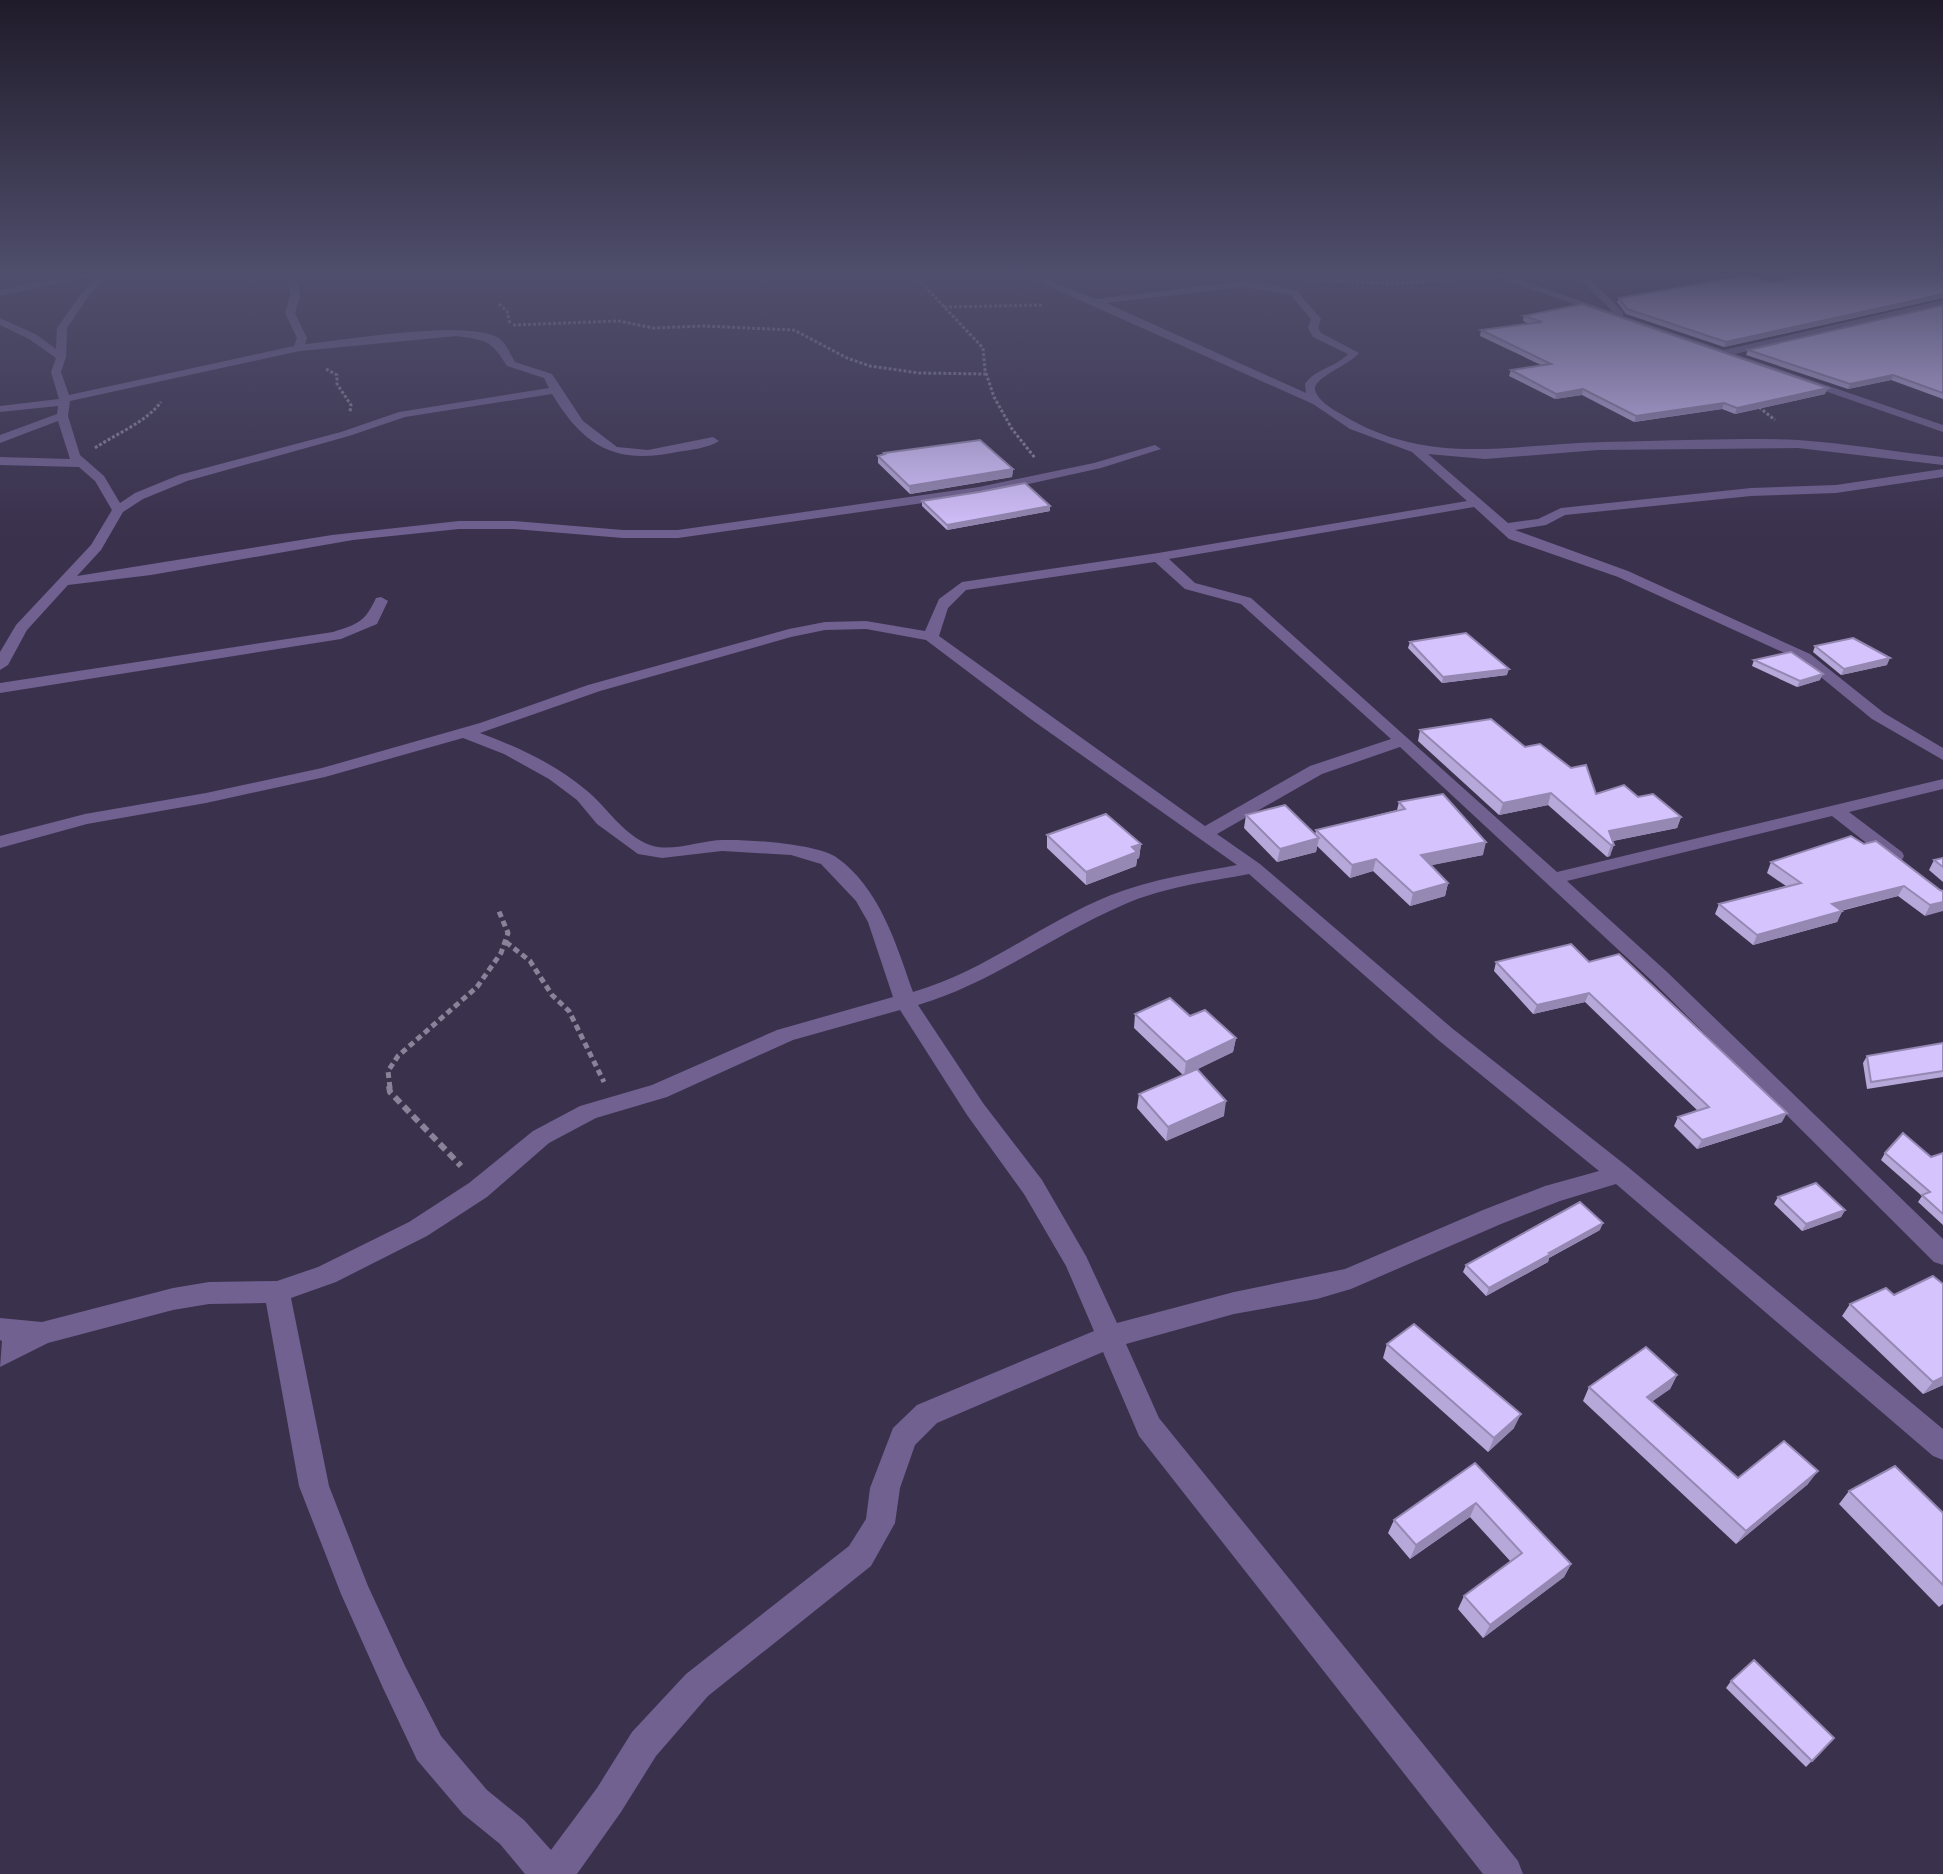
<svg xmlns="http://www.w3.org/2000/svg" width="1943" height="1874" font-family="'Open Sans',sans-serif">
	<rect width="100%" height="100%" fill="#3a314c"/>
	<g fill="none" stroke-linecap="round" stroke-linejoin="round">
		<g stroke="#898298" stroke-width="3" stroke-dasharray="3 2" stroke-linecap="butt">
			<path d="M918,279l65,69 2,22 9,27 18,32 23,29"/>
			<path d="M1311,279l83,5 82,-7"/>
			<path d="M499,304l8,7 3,13"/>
			<path d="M944,307l98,-2"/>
			<path d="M513,325l106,-4 34,7 50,-2 91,4 53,28 23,8 49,7 67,1"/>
			<path d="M326,369l11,6v9l14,21 -1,7"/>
			<path d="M1755,404l20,16"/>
			<path d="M95,448c22,-15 50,-25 66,-46"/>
		</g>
		<g stroke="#898298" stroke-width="5" stroke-dasharray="6 4" stroke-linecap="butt">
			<path d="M506,942l24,19 22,34 17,16 35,71"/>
			<path d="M390,1088l-2,-17 10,-15 79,-69 24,-34 7,-20 -10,-24"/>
		</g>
		<path stroke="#898298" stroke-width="6" stroke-dasharray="8 5" stroke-linecap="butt" d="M389,1086l1,6 71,74"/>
		<g fill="#706190" fill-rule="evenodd">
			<path d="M76,275h20l-96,21v-6z"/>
			<path d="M99,275h9l-21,23 -20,30 -1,29 -5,15 8,23 225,-49 3,-8 -12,-25 5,-17 -3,-21h9l4,21 -5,17 12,25 -2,6c42,-4 157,-24 192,-7 9,5 13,17 18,25l37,12 31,47 34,26 31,3 65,-13 6,4c-11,7 -29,9 -42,11 -61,13 -93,-5 -125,-58l-147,23 -56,19 -162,45 -44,18 -20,13 -22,38 -24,26 255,-41 127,-14h55l109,9h55l301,-43 115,-24 61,-18 6,4 -60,19 -122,27 -301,43h-55l-109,-9h-55l-106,11 -202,35 -83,10 -41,45 -19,35 -8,5v-18l16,-27 75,-80 21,-35 -17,-29 -16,-14 -79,-2v-8l70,2 -12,-38 -58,22v-8l57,-21 1,-8 -58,6v-6l59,-7 -8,-27 5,-14 -27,-19 -29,-14v-7l37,17 19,14 1,-21 24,-34zM456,336c32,5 34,3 51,30l37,12 5,10 -150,24 -58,20 -162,43 -44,18 -15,10 -16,-27 -24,-21 -12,-39 2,-15 230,-50z"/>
			<path d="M1023,275h13l60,24 147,-18 18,1 36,9 24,28 -3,9 3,5 38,20c-9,12 -46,24 -44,37 3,11 17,19 26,24 88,54 167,30 262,28 64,-1 130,-5 195,-2 48,3 97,12 145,17v8l-145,-17 -200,2 -113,9 -57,-5 80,69 30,-4 23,-11 190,-20 85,-3 107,-16v8l-107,16 -85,3 -186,19 -19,10 -31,5 113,41 182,83 74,59 59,35v12l-71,-41 -72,-59 -182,-83 -109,-38 -35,-32 -305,52 26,24 56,15 306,274 386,-93v10l-94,23 53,40 2,4 -2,4h-14l-56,-44 -265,65 99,90 277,268v26l-9,-3 -282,-281 -252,-234 -78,27 -105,60 43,30 193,165 175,138 315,262v31l-10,-4 -317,-272 -56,17 -59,23 -150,65 -34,10 -83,15 -108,30 33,74 359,443 5,13h-40l-344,-438 -36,-84 -166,71 -22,22 -15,43 -5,35 -24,43 -163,130 -52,60 -35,56 -44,62h-52l-25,-30 -37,-30 -46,-54 -34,-72 -42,-94 -42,-108 -33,-183 -57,1 -36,6 -125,33 -48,24 2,-26 -2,-1v-22l42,4 131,-34 36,-6 68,-1 41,-14 91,-45 60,-39 64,-52 47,-25 72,-21 125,-55 116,-33 -25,-75 -12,-21 -35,-37 -30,-9 -69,-4 -60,7 -24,-4 -41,-30 -20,-24 -28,-21 -45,-25 -41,-16 -138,39 -119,26 -119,21 -87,24v-12l85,-22 121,-21 116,-25 158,-45 108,-38 201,-56 36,-7 41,-1 59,10 14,-32 23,-17 196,-29 309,-52 -55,-49 -62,-23 -37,-25zM1243,287l48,8 20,24 -3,9 5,9 35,17c-13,14 -32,14 -43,30l1,9 -200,-90zM1155,562l30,27 56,15 150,135 -81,27 -105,60 -266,-190 9,-28 18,-18zM866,629l60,11 106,80 205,145c-43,8 -85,14 -126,30 -68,27 -127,77 -198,97 -17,-48 -33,-104 -77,-135 -20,-13 -89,-18 -113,-17 -22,0 -52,13 -73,5 -27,-10 -43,-38 -64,-55 -31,-26 -68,-43 -106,-57l120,-42 191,-54 34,-7zM1249,874l188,165 162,132 -54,15 -62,24 -138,59 -111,23 -117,31 -31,-67 -44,-76 -59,-77 -65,-98c74,-22 135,-70 205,-100 40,-18 84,-23 126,-31zM900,1010l67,105 57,79 42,72 28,65 -177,74 -24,23 -23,60 -4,31 -17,27 -163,128 -54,58 -35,56 -46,62 -27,-30 -37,-30 -46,-54 -36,-70 -37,-80 -39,-100 -38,-188 45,-16 91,-46 60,-39 62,-54 47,-25 71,-21 126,-57z"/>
			<path d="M1491,275h14l108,37 -37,-37h10l37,37v4l101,34 219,-50v6l-208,48 208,71v7z"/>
			<path d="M381,597l7,4 -11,23 -36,15 -341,54v-10l333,-51c25,-8 32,-10 43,-34z"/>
		</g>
	</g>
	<g fill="#b7a8da">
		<path d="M1943,275v23l-219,49 -98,-33 -9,-12 2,-4 154,-15z"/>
		<path d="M1943,305v94l-52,-19 -43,9 -102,-34 2,-5z"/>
		<path d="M1524,316l301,78 -90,20 -13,-5 -88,13 -52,-27 -27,4 -46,-23 2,-6 30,-5 -61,-29 1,-6 49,-6 -7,-3z"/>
		<path d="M884,453l129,16 -1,8 -102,17 -32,-31v-7l6,-1z"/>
		<path d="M979,492l71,19 -103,19 -25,-24v-5z"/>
		<path d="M1410,642l97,33 -65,8 -34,-35z"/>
		<path d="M1815,646l72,19 -46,10 -28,-23z"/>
		<path d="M1754,660l66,20 -23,7 -45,-21z"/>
		<path d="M1420,730l105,17 71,47 42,3 43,20 -4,11 -64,13 -3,15 -3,1 -59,-52 -49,10 -81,-74z"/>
		<path d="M1399,802l84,53 -52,10 17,18 -3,13 -35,10 -37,-35 -23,7 -33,-32 -1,6 -39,10 -33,-34 2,-13 69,20 1,-5 81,-20z"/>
		<path d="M1047,835l94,9 -2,14 -2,1 -1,7 -50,19 -39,-37z"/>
		<path d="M1943,858v24l-14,-12 5,-10z"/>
		<path d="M1771,862l169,28 -15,26 -27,-20 -57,15h1l-5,11 -84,23 -38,-31 4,-10 67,-18 -19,-13z"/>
		<path d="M1496,962h93l193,160 -85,27 -23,-23 4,-9 20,-6 -113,-109 -52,12 -39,-43z"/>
		<path d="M1135,1014l55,2 46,22 -3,14 -36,17 27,47 -58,25 -29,-33 2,-14 44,-19 -49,-47z"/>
		<path d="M1943,1043v34l-76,12 -4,-26 4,-7z"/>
		<path d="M1885,1153l46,4 12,-4v72l-25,-23 4,-6 -41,-36z"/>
		<path d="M1778,1197l67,13 -4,7 -39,14 -28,-27z"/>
		<path d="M1600,1230l-51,28 -1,4 -62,34 -23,-24 3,-7z"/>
		<path d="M1943,1284v101l-20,9 -81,-78 8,-12z"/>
		<path d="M1387,1344l127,84 -26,24 -105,-94z"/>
		<path d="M1677,1375l-7,14 -18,12 86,77 70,6 -72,60 -153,-143 6,-14z"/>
		<path d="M1475,1463l96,101 -7,13 -81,61 -25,-29 6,-13 47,-34 -41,-45 -60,42 -22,-26 6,-13z"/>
		<path d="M1849,1491l94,22v91l-4,3 -100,-103z"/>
		<path d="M1731,1681l103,57 -28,29 -80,-79z"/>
	</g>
	<g fill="#9588b2">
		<path d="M1943,294v4l-219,49 2,-5z"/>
		<path d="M1893,375l-2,5 -43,9 2,-5z"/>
		<path d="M1828,388l-3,6 -90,20 2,-6z"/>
		<path d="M1583,389l-1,6 -27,4 1,-5z"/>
		<path d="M1724,403l-2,6 -88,13 2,-6z"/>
		<path d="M1013,469l-1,8 -102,17 -1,-8z"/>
		<path d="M1050,506v5l-103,19v-5z"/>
		<path d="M1890,658l-3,7 -46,10 3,-6z"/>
		<path d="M1509,669l-2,6 -65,8 1,-6z"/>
		<path d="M1823,674l-3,6 -23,7 3,-6z"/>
		<path d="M1551,793l-3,12 -49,10 4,-12z"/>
		<path d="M1681,817l-4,11 -70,14 2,-11z"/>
		<path d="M1319,838l-3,14 -39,10 3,-13z"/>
		<path d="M1486,842l-3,13 -65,13 3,-13z"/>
		<path d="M1141,844l-2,14 -2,1 -1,7 -50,19v-13l46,-25z"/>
		<path d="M1611,845h3l-4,11 -3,1z"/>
		<path d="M1376,859l-3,12 -23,7 2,-13z"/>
		<path d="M1448,883l-3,13 -35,10 3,-13z"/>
		<path d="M1904,886l-6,10 -71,18 5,-10z"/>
		<path d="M1943,902v9l-18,5 5,-11z"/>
		<path d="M1842,911l-5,11 -84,23 4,-10z"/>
		<path d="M1589,993l-4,9 -52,12 4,-9z"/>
		<path d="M1236,1038l-3,14 -49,24 2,-14z"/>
		<path d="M1226,1101l-2,15 -58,25 2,-14z"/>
		<path d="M1787,1113l-5,9 -85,27 5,-9z"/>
		<path d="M1845,1210l-4,7 -39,14 4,-7z"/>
		<path d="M1603,1223l-3,7 -51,28 -1,4 -62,34 3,-8 60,-35z"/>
		<path d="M1677,1375l-7,14 -31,22 8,-14z"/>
		<path d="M1943,1377v8l-20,9 10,-12z"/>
		<path d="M1521,1414l-7,14 -26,24 6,-14z"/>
		<path d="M1818,1471l-10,13 -72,60 10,-13z"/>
		<path d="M1476,1503l-6,14 -60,42 6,-14z"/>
		<path d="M1571,1564l-7,13 -81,61 7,-13z"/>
	</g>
	<g fill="#d5c3fe" stroke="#9588b2" stroke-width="2">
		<path d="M1750,275l23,8 24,-8h146v19l-217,48 -99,-33 -8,-11z"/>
		<path d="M1582,304l246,84 -91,20 -13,-5 -88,13 -53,-27 -27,5 -45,-24 40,-6 -70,-34 61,-8 -18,-6z"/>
		<path d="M1943,305v88l-50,-18 -43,9 -102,-34z"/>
		<path d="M980,440l33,29 -104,17 -31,-30 7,-2 -1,-1z"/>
		<path d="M1025,483l25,23 -103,19 -25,-24 57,-9z"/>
		<path d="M1466,633l43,36 -66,8 -33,-35z"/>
		<path d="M1853,638l37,20 -46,11 -29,-23z"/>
		<path d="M1791,652l32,22 -23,7 -46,-21z"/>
		<path d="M1491,719l34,28 15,-3 31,24 15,-3 10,29 28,-9 14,12 15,-3 28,23 -72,14 5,14h-3l-60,-52 -48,10 -83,-73z"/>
		<path d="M1443,794l43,48 -65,13 27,28 -35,10 -37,-34 -24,6 -36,-35 89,-21 -6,-7z"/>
		<path d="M1285,805l34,33 -39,11 -34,-34z"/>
		<path d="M1106,814l35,30 -9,3 5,5 -51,20 -39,-37z"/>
		<path d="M1851,836l13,8 12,-3 64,49 3,1v11l-13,3 -26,-19 -72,18 10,7 -85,24 -38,-31 82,-21 -30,-21z"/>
		<path d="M1943,858v9l-9,-7z"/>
		<path d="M1571,944l18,18 30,-8 168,159 -85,27 -24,-23 31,-10 -120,-114 -52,12 -41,-43z"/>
		<path d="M1170,998l20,18 15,-6 31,28 -50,24 -51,-48z"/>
		<path d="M1943,1043v28l-72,11 -4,-26z"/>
		<path d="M1197,1069l29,32 -58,26 -29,-33z"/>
		<path d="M1903,1133l28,24 12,-4v61l-21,-19 8,-3 -45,-39z"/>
		<path d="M1816,1183l29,27 -39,14 -28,-27z"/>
		<path d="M1580,1202l23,21 -54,30 2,1 -62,34 -23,-23z"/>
		<path d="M1933,1276l10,8v93l-10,5 -83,-78 36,-16 8,7z"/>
		<path d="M1414,1324l107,90 -27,24 -107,-94z"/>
		<path d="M1646,1347l31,28 -30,22 91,81 46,-37 34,30 -72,60 -157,-144z"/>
		<path d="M1475,1463l96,101 -81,61 -26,-29 58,-43 -46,-50 -60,42 -22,-25z"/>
		<path d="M1895,1466l48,47v72l-94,-94z"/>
		<path d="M1754,1660l80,78 -22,23 -81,-80z"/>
	</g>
	<linearGradient id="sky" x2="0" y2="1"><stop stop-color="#201b2a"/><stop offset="0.51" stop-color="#4f4e6c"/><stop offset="1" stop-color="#4f4e6c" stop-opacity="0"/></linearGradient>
	<rect width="1943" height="538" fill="url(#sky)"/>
</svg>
